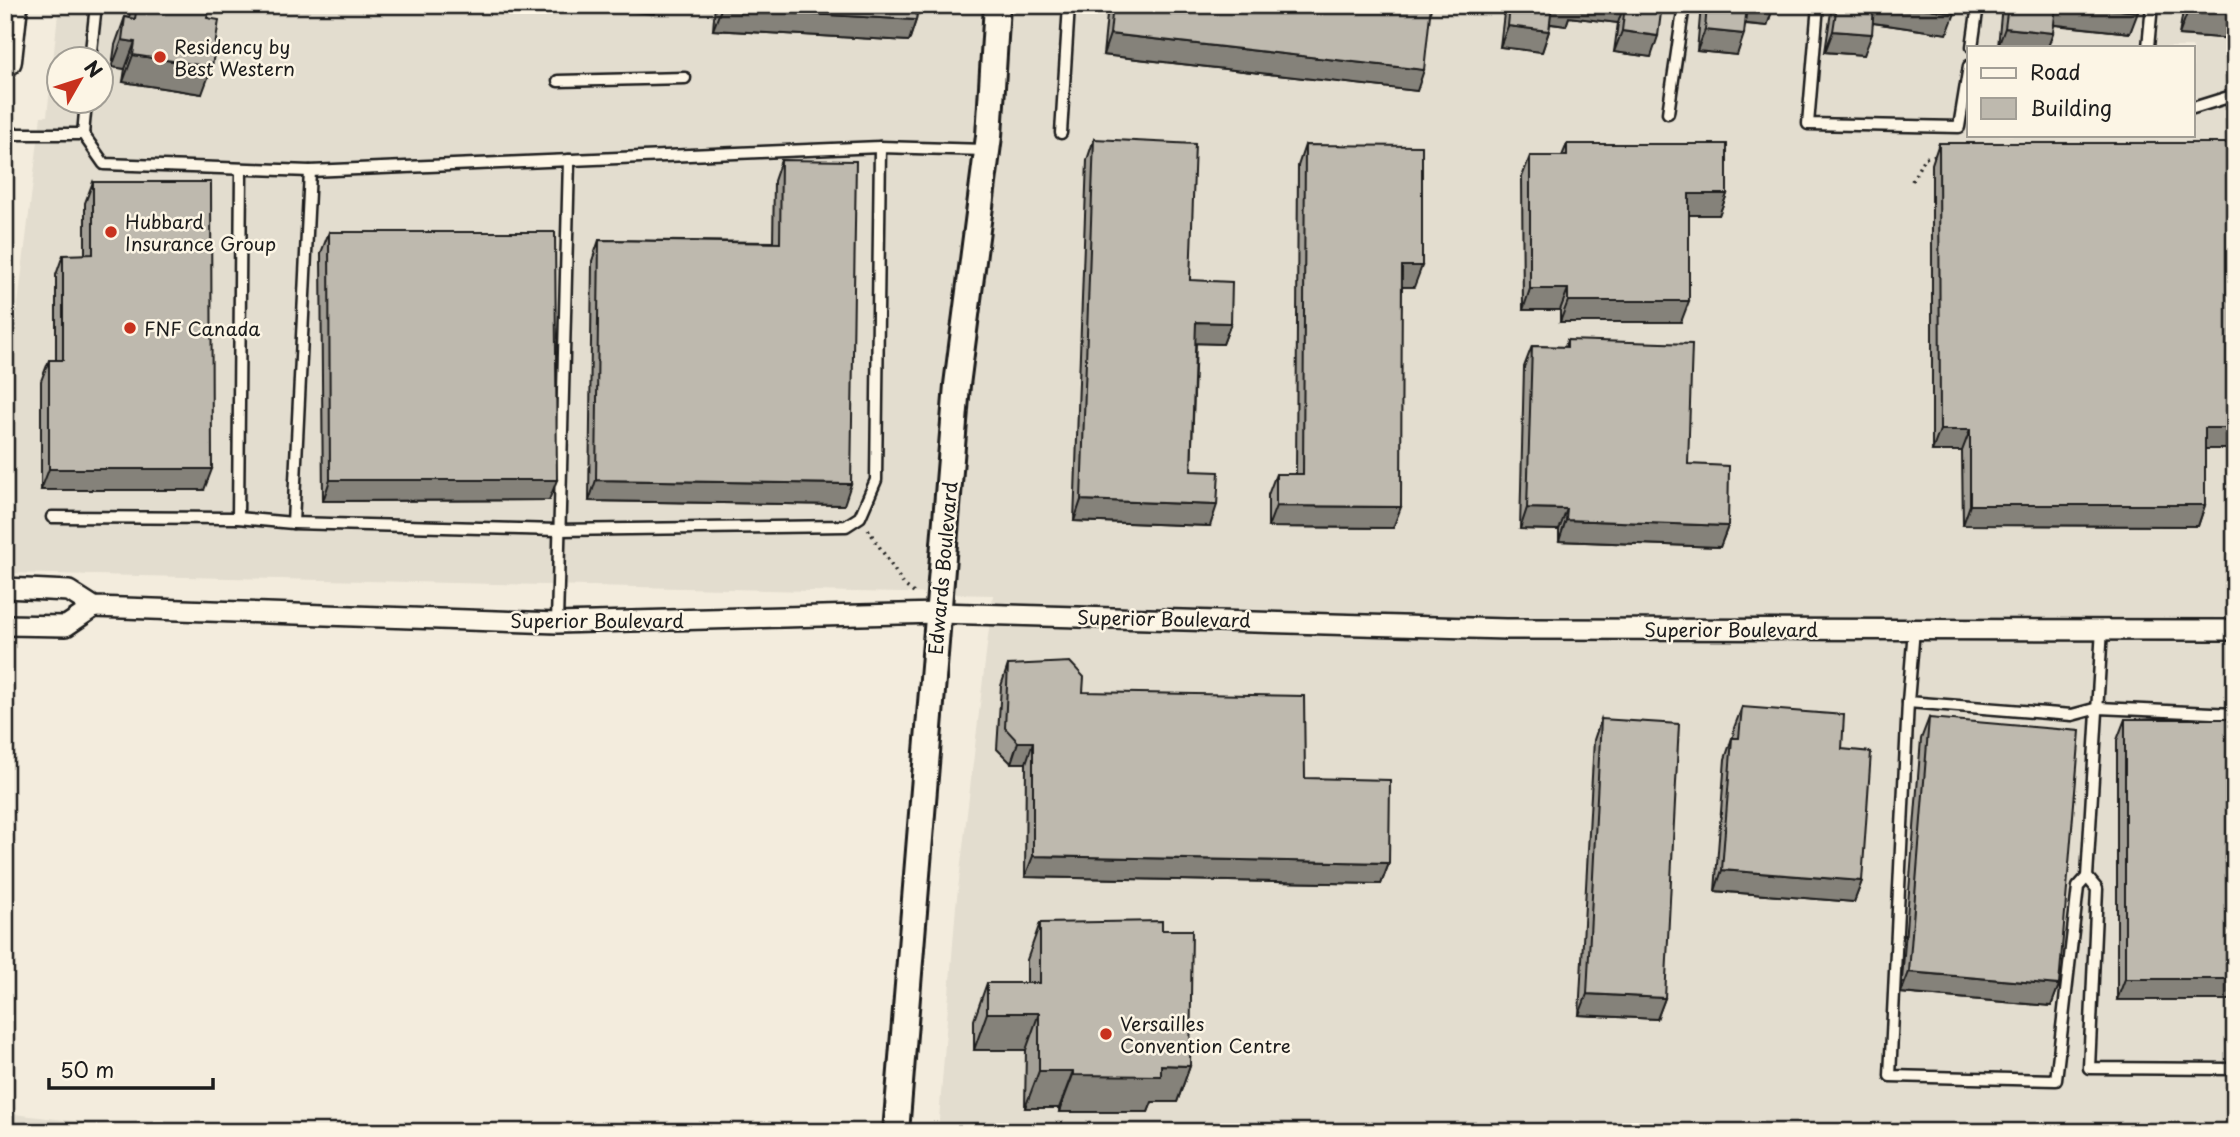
<svg xmlns="http://www.w3.org/2000/svg" width="2240" height="1137" font-family="'Playpen Sans',sans-serif">
	<rect width="100%" height="100%" fill="#f3ecdd"/>
	<filter id="ink" filterUnits="userSpaceOnUse"><feTurbulence type="fractalNoise" baseFrequency=".0143" numOctaves="2"/><feDisplacementMap in="SourceGraphic" scale="14" xChannelSelector="R" yChannelSelector="G"/><feConvolveMatrix kernelMatrix="1 2 1 2 8 2 1 2 1" color-interpolation-filters="sRGB"/></filter>
	<g filter="url(#ink)">
		<g fill="#e3ddcf" fill-rule="evenodd">
			<path d="M59,5h2176v1127h-1297l18,-226 37,-311 -988,-22v-163l36,-294h6zM1969,47h224v88h-224zM60,60h42v42h-42z"/>
			<path d="M5,1113l161,19h-161z"/>
		</g>
		<g fill="none" stroke-linecap="round" stroke-linejoin="round">
			<defs>
				<g id="service">
					<path d="M1818,5l-10,119 151,3 10,-61"/>
					<path d="M1972,47l6,-42"/>
					<path d="M2148,47l4,-42"/>
					<path d="M90,60l6,-55"/>
					<path d="M558,81l127,-3"/>
					<path d="M2193,108l42,-13"/>
					<path d="M1668,113l16,-108"/>
					<path d="M1061,133l8,-128"/>
					<path d="M5,134h78l21,30 206,7 570,-24 106,3"/>
					<path d="M83,134l3,-32"/>
					<path d="M310,171l-17,352 265,7 288,-4 14,-9 16,-37 4,-333"/>
					<path d="M52,517l186,1 55,5"/>
					<path d="M238,518l3,-347"/>
					<path d="M557,623l12,-463"/>
					<path d="M1914,629l-6,73 164,13 26,-7 137,6"/>
					<path d="M2102,629l-15,248 10,12 -8,179 146,1"/>
					<path d="M1908,702l-18,374 166,4 22,-193 9,-10"/>
				</g>
				<g id="minor">
					<path d="M5,588l64,3 25,16 463,16 381,-10 568,16 729,1"/>
					<path d="M5,625l61,1 28,-19"/>
				</g>
				<path id="tertiary" d="M896,1132l61,-747 32,-249 8,-131"/>
				<path id="primary" d="M5,60l6,-55"/>
			</defs>
			<use href="#service" stroke="#1c1c1c" stroke-width="15"/>
			<use href="#minor" stroke="#1c1c1c" stroke-width="24"/>
			<use href="#tertiary" stroke="#1c1c1c" stroke-width="30"/>
			<use href="#primary" stroke="#1c1c1c" stroke-width="37"/>
			<g stroke="#1c1c1c" stroke-width="3.5" stroke-dasharray="2 5" stroke-linecap="butt">
				<path d="M1912,181l12,-23 13,-3"/>
				<path d="M868,529l36,56 11,9"/>
			</g>
			<use href="#service" stroke="#fcf5e5" stroke-width="10"/>
			<use href="#minor" stroke="#fcf5e5" stroke-width="19"/>
			<use href="#tertiary" stroke="#fcf5e5" stroke-width="24"/>
			<use href="#primary" stroke="#fcf5e5" stroke-width="32"/>
		</g>
		<g fill="#a39f96" stroke="#1c1c1c" stroke-width="2">
			<path d="M131,5h78l-7,89 -79,-12 2,-13 -13,-2 3,-22 10,-28 4,1z"/>
			<path d="M715,5h203l-2,15 -7,21 -196,-11z"/>
			<path d="M1108,5h323l-14,86 -314,-36z"/>
			<path d="M1505,5h157l-11,52 -37,-5 4,-29 -49,-6 -3,9 -16,-2 -1,7 -7,21 -42,-5z"/>
			<path d="M1701,5h73l-7,21 -22,-2 -8,31 -40,-4z"/>
			<path d="M1832,5h124l-9,29 -74,-11 -9,32 -39,-3z"/>
			<path d="M2002,5h136l-8,28 -76,-8 -6,22h-50z"/>
			<path d="M2184,5h51v34l-56,-4z"/>
			<path d="M1094,139l96,141 41,43 -8,21 -27,-1 -5,128 19,55 -136,-5 13,-361z"/>
			<path d="M1939,143h296v298l-3,8h-27v56l-7,21 -235,-1 -1,-74h-30v-287z"/>
			<path d="M1567,144l160,50 -8,21h-30l-8,107h-121v-12h-37l-1,-133 8,-21h32z"/>
			<path d="M1305,145l109,142h-12l-9,241 -125,-1v-32l8,-21h20l2,-308z"/>
			<path d="M781,160l63,345 -255,-4 3,-240 7,-21 174,2 1,-61z"/>
			<path d="M93,182l111,308h-163v-109l8,-21h7v-85l7,-20h22v-52z"/>
			<path d="M329,232l220,268 -226,1 -2,-248z"/>
			<path d="M1567,340l121,124 40,62 -8,21 -161,-6v-11l-39,-1 4,-162 8,-21 33,1z"/>
			<path d="M1008,665l297,113 84,85 -8,21 -356,-7 1,-114h-15l-14,-14 4,-63z"/>
			<path d="M1742,707l100,42 20,132 -8,21 -139,-11 10,-132 7,-21h1l1,-10z"/>
			<path d="M1929,718l130,267 -8,21 -150,-13 20,-254z"/>
			<path d="M1601,719l64,279 -8,21 -78,-4 15,-275z"/>
			<path d="M2125,719h110l-118,281v-260z"/>
			<path d="M1040,923l122,7 28,136 -13,36h-25l-4,10h-89v-4h-34l1,-58h-52v-30l13,-37h40v-23z"/>
		</g>
		<g fill="#85827a" stroke="#1c1c1c" stroke-width="2">
			<path d="M561,5h96l-3,9z"/>
			<path d="M1552,5h72l-6,18 -49,-6 -3,9 -21,-3z"/>
			<path d="M1746,5h28l-7,21 -28,-3z"/>
			<path d="M1873,5h31l51,8 -8,21 -80,-12z"/>
			<path d="M2055,5h19l64,7 -8,21 -82,-9z"/>
			<path d="M2189,8l46,3v28l-56,-4z"/>
			<path d="M721,9l195,11 -7,21 -196,-11z"/>
			<path d="M1508,26l41,5 -7,21 -42,-5z"/>
			<path d="M2005,28l48,5 -5,14h-50z"/>
			<path d="M1705,30l39,4 -7,21 -40,-4z"/>
			<path d="M1622,31l36,5 -7,21 -37,-5z"/>
			<path d="M1833,31l39,3 -8,21 -39,-3z"/>
			<path d="M1110,34l314,36 -7,21 -314,-36z"/>
			<path d="M122,40l13,2 -10,27 -13,-2z"/>
			<path d="M133,55l79,12 -10,27 -79,-12z"/>
			<path d="M1689,194h38l-8,21h-38z"/>
			<path d="M1402,266h20l-8,21h-20z"/>
			<path d="M1530,289h38l-8,21h-37z"/>
			<path d="M1568,301h121l-8,21h-121z"/>
			<path d="M1196,322l35,1 -8,21 -34,-1z"/>
			<path d="M2205,428h30v13l-3,8h-35z"/>
			<path d="M1940,430h30l-8,21h-30z"/>
			<path d="M49,469h163l-8,21h-163z"/>
			<path d="M330,480h227l-8,20 -226,1z"/>
			<path d="M596,480l255,4 -7,21 -255,-4z"/>
			<path d="M1081,500l136,5 -7,21 -136,-5z"/>
			<path d="M1970,505h235l-7,21 -235,-1z"/>
			<path d="M1276,506l125,1 -8,21 -125,-1z"/>
			<path d="M1527,508l40,1 -8,21 -39,-1z"/>
			<path d="M1566,520l162,6 -8,21 -161,-6z"/>
			<path d="M1018,742h15l-7,21h-15z"/>
			<path d="M1033,856l356,7 -8,21 -356,-7z"/>
			<path d="M1722,870l140,11 -8,21 -139,-11z"/>
			<path d="M1909,972l150,13 -8,21 -150,-13z"/>
			<path d="M2125,979h110v21h-118z"/>
			<path d="M1587,994l78,4 -8,21 -78,-4z"/>
			<path d="M987,1013h52l-13,37h-52z"/>
			<path d="M1161,1065l29,1 -13,36h-25l-4,10h-89l14,-37z"/>
			<path d="M1039,1071h34l-14,37h-34z"/>
		</g>
		<g fill="#beb9ae" stroke="#1c1c1c" stroke-width="2">
			<path d="M137,5h72l-2,13 12,2 -7,47 -79,-12 2,-13 -13,-2 3,-23 10,2z"/>
			<path d="M721,5h197l-2,15 -195,-11z"/>
			<path d="M1113,5h318l-7,65 -314,-36z"/>
			<path d="M1510,5h42l-3,26 -41,-5z"/>
			<path d="M1625,5h37l-4,31 -36,-5z"/>
			<path d="M1707,5h40l-3,29 -39,-4z"/>
			<path d="M1837,5h37l-2,29 -39,-3z"/>
			<path d="M1904,5h52l-1,8z"/>
			<path d="M2008,5h48l-3,28 -48,-5z"/>
			<path d="M2074,5h64v7z"/>
			<path d="M2189,5h46v6l-46,-3z"/>
			<path d="M1094,139l101,5 -5,136 42,2 -1,41 -35,-1 -5,149 28,1 -2,33 -136,-5z"/>
			<path d="M1939,143h296v285h-30v77h-235v-75h-30z"/>
			<path d="M1567,144h160v50h-38v107h-121v-12h-38v-133h37z"/>
			<path d="M1305,145l117,1v120h-20l-1,241 -125,-1v-32h27z"/>
			<path d="M781,160l75,1 -5,323 -255,-4 3,-240 181,3z"/>
			<path d="M93,182h118l1,287h-163v-109h14v-105l30,-1z"/>
			<path d="M329,232h226l2,248h-227z"/>
			<path d="M1567,340l125,4 -4,120 41,2 -1,60 -162,-6 1,-11 -40,-1 5,-162 35,1z"/>
			<path d="M1070,662l14,15 -1,15 221,4 1,82 85,2 -1,83 -356,-7v-114h-15l-13,-14 3,-63z"/>
			<path d="M1742,707l102,8 -2,34 29,3 -9,129 -140,-11 10,-132h7z"/>
			<path d="M1929,718l151,13 -21,254 -150,-13z"/>
			<path d="M1601,719l78,5 -14,274 -78,-4z"/>
			<rect x="2125" y="719" width="110" height="260"/>
			<path d="M1162,921v9h30l-2,136 -29,-1v11l-88,-1v-4h-34v-58h-52v-30h53v-60z"/>
		</g>
	</g>
	<g fill="#c8321e" stroke="#fcf5e5" stroke-width="2.5">
		<circle cx="160" cy="57" r="7"/>
		<circle cx="111" cy="232" r="7"/>
		<circle cx="130" cy="328" r="7"/>
		<circle cx="1106" cy="1034" r="7"/>
	</g>
	<g text-anchor="middle" dominant-baseline="central" stroke-width="5" stroke-linejoin="round" paint-order="stroke">
		<g font-size="19" fill="#1c1c1c" stroke="#fcf5e5" text-anchor="start">
			<text x="174" y="46">Residency by<tspan x="174" dy="22">Best Western</tspan></text>
			<text x="125" y="221">Hubbard<tspan x="125" dy="22">Insurance Group</tspan></text>
			<text x="144" y="328">FNF Canada</text>
			<text x="1120" y="1023">Versailles<tspan x="1120" dy="22">Convention Centre</tspan></text>
		</g>
		<g font-size="19" fill="#1c1c1c" stroke="#fcf5e5">
			<text transform="translate(942 568) rotate(-85)">Edwards Boulevard</text>
			<text transform="translate(1164 618) rotate(1)">Superior Boulevard</text>
			<text x="597" y="620">Superior Boulevard</text>
			<text x="1731" y="629">Superior Boulevard</text>
		</g>
	</g>
	<rect width="2240" height="1137" fill="none" stroke="#fcf5e5" stroke-width="28"/>
	<rect x="14" y="14" width="2212" height="1109" fill="none" stroke="#1c1c1c" stroke-width="2.5" filter="url(#ink)"/>
	<rect x="1967" y="46" width="228" height="91" fill="#fcf5e5" stroke="#a29e95" stroke-width="2"/>
	<rect x="1981" y="68" width="35" height="10" fill="#fcf5e5" stroke="#a29e95" stroke-width="2"/>
	<text x="2030" y="80" font-size="21" fill="#1c1c1c">Road</text>
	<rect x="1981" y="98" width="35" height="21" fill="#beb9ae" stroke="#a29e95" stroke-width="2"/>
	<text x="2030" y="116" font-size="21" fill="#1c1c1c">Building</text>
	<g transform="translate(80 80) rotate(51)"><circle r="33" fill="#fcf5e5" stroke="#a29e95" stroke-width="2"/>
	<path d="M0-5L12 26L0 18L-12 26Z" fill="#c8321e"/>
	<text y="-10" font-size="19" font-weight="bold" text-anchor="middle" fill="#1c1c1c">N</text>
	</g>
	<path d="M49 1078v10h164v-10" fill="none" stroke="#1c1c1c" stroke-width="3.5"/>
	<text x="60" y="1078" font-size="21" fill="#1c1c1c" stroke="#fcf5e5" stroke-width="5" paint-order="stroke">50 m</text>
</svg>
